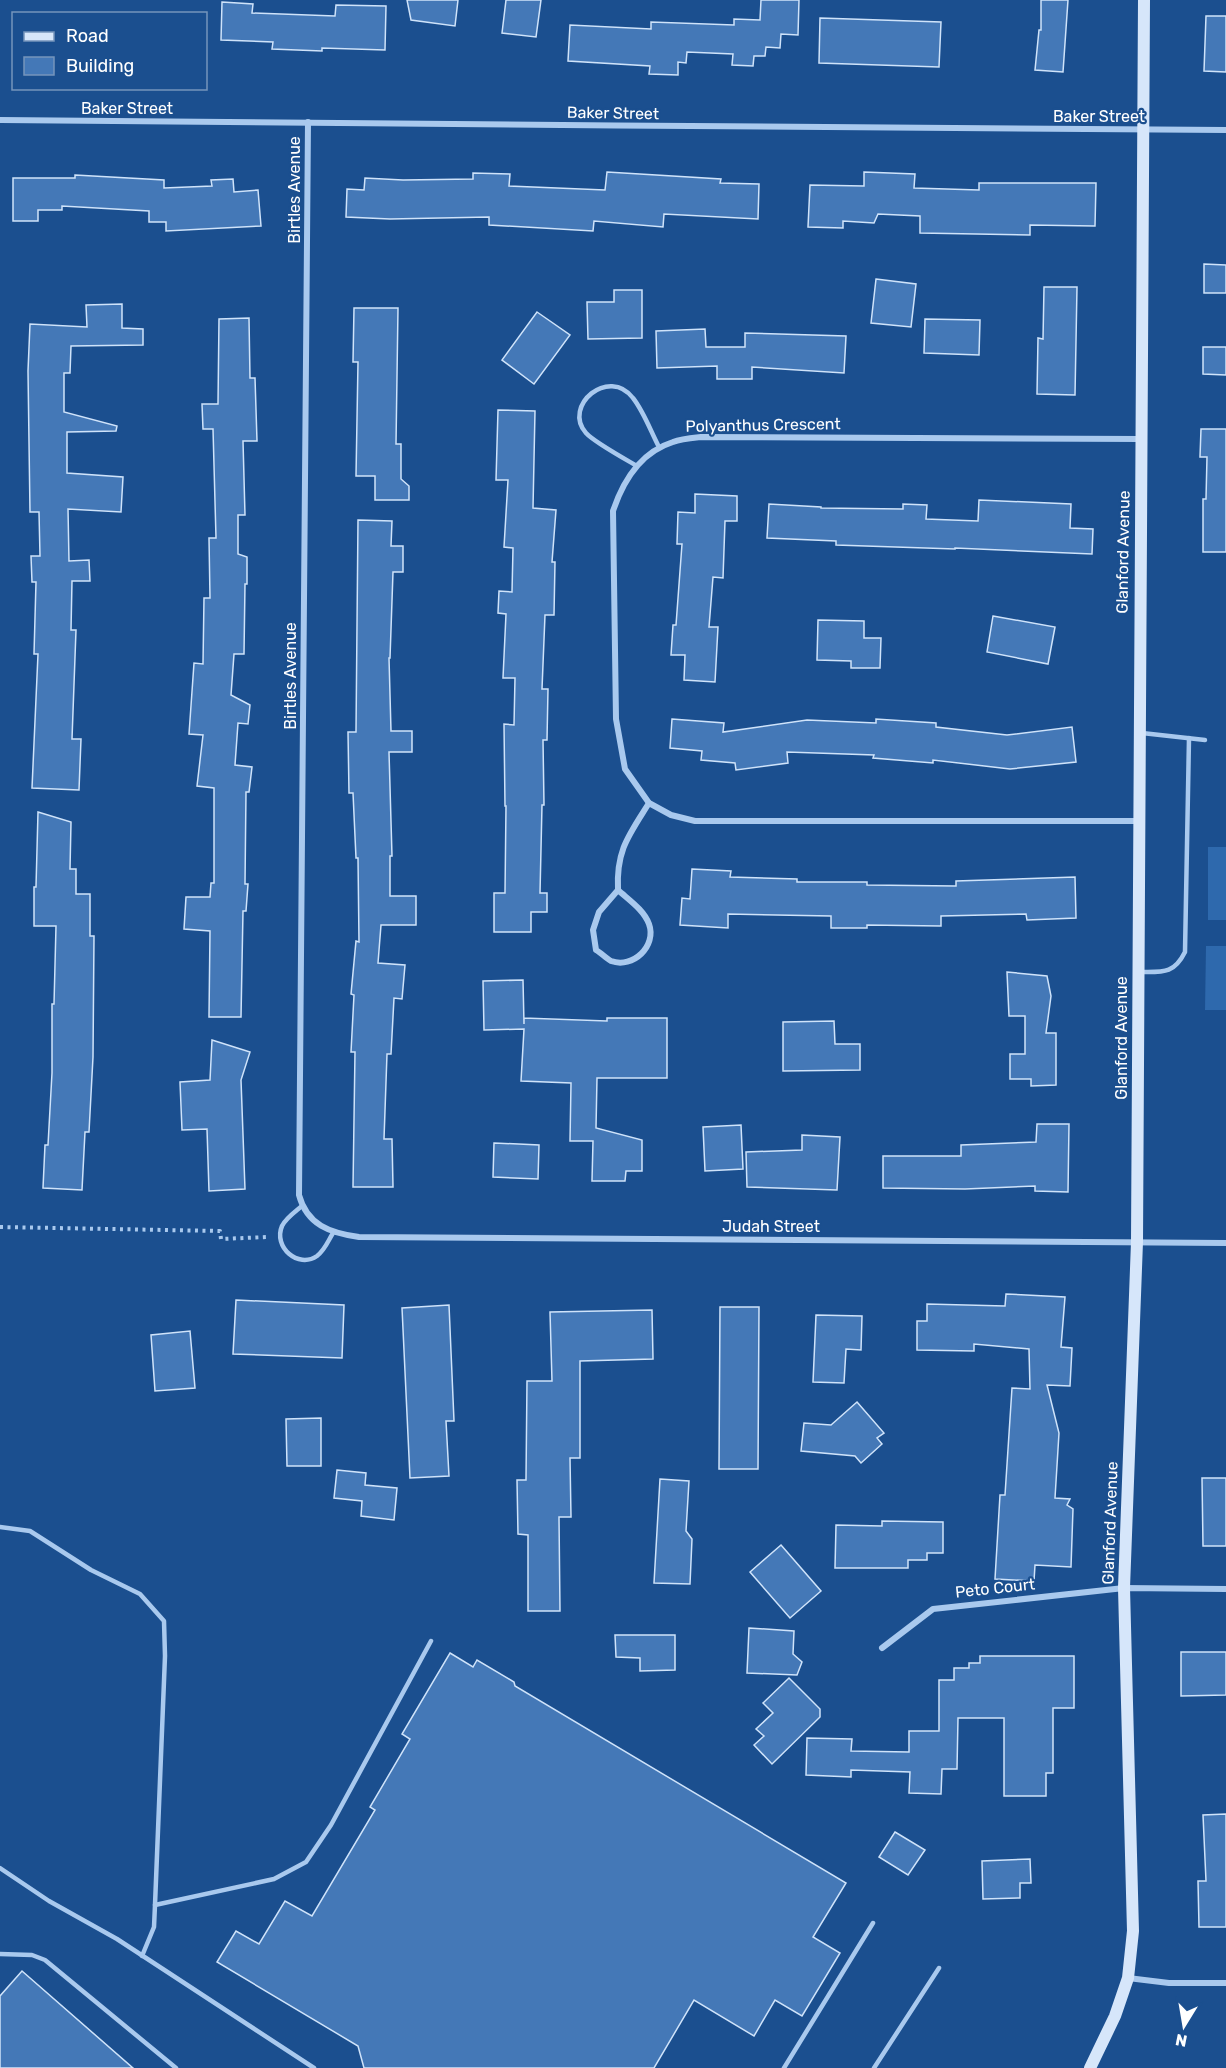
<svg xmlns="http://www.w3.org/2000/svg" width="1226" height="2068" font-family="Rubik,sans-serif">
	<rect width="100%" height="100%" fill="#1b4f8f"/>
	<g fill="#2e69ad">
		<rect x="1208" y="847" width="18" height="73"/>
		<path d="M1206,946h20v64h-21z"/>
	</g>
	<g fill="#4478b7" stroke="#cfe3fa" stroke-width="1.5">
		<path d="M407,0h51l-3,26 -44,-6z"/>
		<path d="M506,0h35l-5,37 -34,-4z"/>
		<path d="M761,0h38l-1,35 -17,-1 -1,14 -14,-1 -1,9h-11l-1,10 -21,-1 1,-11 -46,-2 -1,11 -8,-1v13l-29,-1 1,-8 -82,-5 2,-36 81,4v-7l83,3v-6l26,1z"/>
		<path d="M1041,0h27l-5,72 -28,-2 4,-40h2z"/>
		<path d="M222,2l31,2 -1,9 83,3 1,-11 50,1 -1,44 -63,-2v3l-50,-2 1,-7 -52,-2z"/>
		<path d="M1206,16h20v56l-22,-1z"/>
		<path d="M820,18l121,4 -2,45 -120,-4z"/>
		<path d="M607,172l114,7 -1,4 39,1 -1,35 -94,-5 -1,13 -69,-6 -1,10 -104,-6v-8l-99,2 -44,-2 1,-28 17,1 1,-12 38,2 70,-1v-6l37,1 -1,12 96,4z"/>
		<path d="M864,172l51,2 -1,14 65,2v-7h117l-1,43 -65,-1v10l-110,-2v-17l-42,-2 -4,9 -31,-2v7l-35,-1 2,-42 54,1z"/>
		<path d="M75,175l89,5v8l48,-2 -1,-6 22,-1 1,13 24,-2 3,36 -95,5v-9h-17v-11l-87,-5v4h-24v11h-25v-43h62z"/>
		<path d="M1204,264l22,1v28h-22z"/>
		<path d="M876,279l40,5 -5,43 -40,-4z"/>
		<path d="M1044,287h33l-2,108 -38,-1 1,-56 5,1z"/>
		<path d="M614,290h28v48l-54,1 -1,-37h27z"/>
		<path d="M122,304v24l21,1v16l-72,1 -1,27h-6v39l53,14 -1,5 -49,1v41l56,4 -2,35 -53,-3 1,52 20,-1 1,21h-18l-1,49h5l-4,109h9l-2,51 -47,-2 6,-134h-4l2,-72h-4l-1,-26h9l-1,-44h-9l-2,-141 2,-47 57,3 -1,-22z"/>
		<path d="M354,308h44l-2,136h5v35l8,7v14h-34v-24h-19l2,-114h-5z"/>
		<path d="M537,312l33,23 -36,49 -32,-24z"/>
		<path d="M249,318l1,60h5l2,63h-14l2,74h-7v39l9,3v27h-2l-1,70h-10l-3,41 19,10 -2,19 -10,-1 -3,42 17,2 -3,25h-3l-1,92h3l-2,27h-3l-2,106h-32l1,-86 -26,-2 2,-32h24l1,-14h3v-95l-17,-2 6,-51 -14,-1 5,-71 9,1 1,-66h6l-1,-60h7l-3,-109h-10l-1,-25h16l1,-85z"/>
		<path d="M925,319l55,1 -1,35 -55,-2z"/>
		<path d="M705,329l1,18h39v-14l101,3 -2,37 -92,-6v12h-35v-13l-60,2 -1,-37z"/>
		<path d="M1203,347h23v28l-23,-1z"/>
		<path d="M498,410l37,1 -2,97 23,2 -4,52h3l-1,53h-9l-3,74h6l-1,51h-4l1,65h-2l-2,88h7v19h-16v20h-37v-39h11l1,-87h-1l-1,-82 10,1 1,-47h-12l3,-64 -8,-1 1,-22 13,1 1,-44 -9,-1 4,-67h-12z"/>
		<path d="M1201,429h25v123h-23v-53h3l1,-42h-7z"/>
		<path d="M695,494l42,2v25h-12l-2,57 -10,-1 -4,50h9l-3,55 -31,-2 1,-25h-14l2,-30h3l6,-81h-5l1,-32 17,1z"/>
		<path d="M979,500l92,4 -1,24 23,1 -1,25 -137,-6v1l-119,-4v-4l-69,-3 2,-34 52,3v1l82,1v-5l24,1 -1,14 52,2z"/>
		<path d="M358,520l34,1 -1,25h12v26h-10l-3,86h-1l2,73h21v21h-23l3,104h-2v40h26v29h-35l-3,38 27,2 -3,34 -8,-1 -3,56h-4l-3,85h8l1,48h-40l2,-135h-4l3,-57 -3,-1 5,-53 3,1 -1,-84h-2l-3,-65h-4l-1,-61h8z"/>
		<path d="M993,616l62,11 -7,37 -61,-12z"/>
		<path d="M818,620l46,1v17h17l-1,30h-29v-7l-34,-1z"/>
		<path d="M672,719l52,4 -1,9 84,-12 69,3v-4l60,4v4l71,8 65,-8 4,35 -66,7 -77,-9v3l-60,-5 1,-3 -87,-3 1,11 -52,7 -1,-7 -34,-3 1,-9 -32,-3z"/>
		<path d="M38,812l33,10 -1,47h6v25h14v42h4l-1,121 -4,75h-4l-3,58 -39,-2 2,-43h3l4,-72v-69h2l2,-78h-22v-39h2z"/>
		<path d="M692,869l39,2 -1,6 67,2v3h70v3l89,1v-5l119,-4 1,41 -49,2 -1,-6 -85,2v10l-74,-1v3h-36v-12l-103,-2v14l-48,-3 2,-27 8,1z"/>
		<path d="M1007,972l40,4 4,20 -5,37h10v52l-25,1v-7h-21v-25h15v-38h-16z"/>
		<path d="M523,980l1,44v-6l83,3v-3h60v60h-70l-1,50 46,12v31h-16l-1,10h-33l1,-40h-23l1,-58 -50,-2 3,-52 -40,1 -1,-49z"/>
		<path d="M834,1021l1,23h25v26l-77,1v-49z"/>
		<path d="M212,1040l38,12 -9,28 4,109 -36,2 -2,-62 -25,1 -2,-48 30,-2z"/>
		<path d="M1037,1124h32l-1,68 -33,-1v-5l-70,3 -82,-1v-32h78v-11l75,-3z"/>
		<path d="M741,1125l2,44 -38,2 -2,-44z"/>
		<path d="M802,1135l38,2 -3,53 -90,-3 -1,-35 56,-2z"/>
		<path d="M494,1143l45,2 -1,34 -45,-2z"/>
		<path d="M1006,1294l59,3 -4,50 11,1 -2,38 -23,-1 12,48 -4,65 15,1 -3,6 6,4 -2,58 -36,-2 -1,16 -39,-2 5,-84h5l7,-107 18,1 -1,-40 -55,-5v7l-57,-1v-29h10v-17l78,2z"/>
		<path d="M236,1300l108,5 -2,53 -109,-4z"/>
		<path d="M449,1305l5,116h-8l3,55 -39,2 -8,-170z"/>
		<path d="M720,1307h39l-1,162h-39z"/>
		<path d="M652,1310l1,49 -73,2v97h-10l1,59h-12l1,94h-32v-76l-10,-1 -1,-54h9l1,-99h25l-2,-69z"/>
		<path d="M816,1315l46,1 -1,34 -15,-1 -2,34 -31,-1z"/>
		<path d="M190,1331l5,57 -40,3 -4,-56z"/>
		<path d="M857,1402l27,31 -7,5 5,6 -21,19 -6,-7 -54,-5 3,-28 27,2z"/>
		<path d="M321,1418v48h-34l-1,-47z"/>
		<path d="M337,1470l29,3 -1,12 32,3 -3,32 -33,-4 1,-15 -28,-3z"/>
		<path d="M1202,1478h24v68h-23z"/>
		<path d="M660,1479l29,2 -3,50 6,8 -2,45 -36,-1z"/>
		<path d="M882,1521l61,1v31h-16v7h-19v8h-73l1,-43 46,1z"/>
		<path d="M781,1545l40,46 -31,27 -40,-46z"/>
		<path d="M749,1628l45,3 -1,23 9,8 -5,13 -50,-2z"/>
		<path d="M615,1635h60v35l-35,1v-13l-24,-1z"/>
		<path d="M1181,1652h45v43l-45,1z"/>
		<path d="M450,1653l23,14 4,-7 37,22 1,4 331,197 -33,54 27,16 -38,63 -27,-16 -21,36 -60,-36 -40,68h-290l-6,-22 -141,-84 19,-31 23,13 26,-43 27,15 63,-106 -5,-3 40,-68 -8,-5z"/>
		<path d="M980,1656h94v52h-21v65h-7v23h-42v-78h-46l-1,51h-15l-1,25 -32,-1 1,-21 -59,-2v7l-45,-2 1,-37 45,1 -1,12 58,1v-21h30v-51h15v-12h15v-5h11z"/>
		<path d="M789,1678l31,31v8l-48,47 -18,-19 10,-9 -8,-7 17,-16 -10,-10z"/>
		<path d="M1226,1814v113h-27l-1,-46h8l-3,-66z"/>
		<path d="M895,1832l30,18 -17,25 -29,-18z"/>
		<path d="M1030,1859l1,24h-11v15l-37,1 -1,-38z"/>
		<path d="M22,1971l111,97h-133v-72z"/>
	</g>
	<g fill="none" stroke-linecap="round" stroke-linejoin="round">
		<path stroke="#a9c9ee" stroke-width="4" stroke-dasharray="3 4.5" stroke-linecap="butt" d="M0,1227l220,4 1,8 46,-2"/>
		<g stroke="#a9c9ee" stroke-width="4.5">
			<path d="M637,466c-12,-7 -43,-24 -51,-33 -24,-27 23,-67 47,-35 11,14 18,34 26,49"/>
			<path d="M1142,733l63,7"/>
			<path d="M1141,972c22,0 33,2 44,-20l4,-214"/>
			<path d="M302,1206c-7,6 -16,12 -20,20 -9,21 16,43 35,30 8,-6 11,-15 16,-23"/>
			<path d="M0,1527l30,4 61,39 49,24 24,27 1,35 -10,249 -1,22 -12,29"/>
			<path d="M0,1868l49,33 68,38 197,129"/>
			<path d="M155,1905l119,-26 32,-17 25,-37 100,-184"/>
			<path d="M0,1954l32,1 13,5 131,108"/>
			<path d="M784,2068l89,-145"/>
			<path d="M874,2068l65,-100"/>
		</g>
		<g stroke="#a9c9ee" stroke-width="6">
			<path d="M0,120c409,2 817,9 1226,10"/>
			<path d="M308,122l-9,1073c8,30 31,38 60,42l867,6"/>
			<path d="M1138,821h-443l-24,-6 -22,-12 -24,-34 -9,-50 -3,-208c10,-30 28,-59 60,-69 8,-3 19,-4 28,-5l440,2"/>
			<path d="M618,890c11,10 26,20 31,34 8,22 -16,45 -38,37 -5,-3 -10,-8 -15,-11l-3,-20 6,-18 19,-22c-2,-40 11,-55 31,-87"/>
			<path d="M882,1648l51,-39 191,-21 102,1"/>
			<path d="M1128,1978l41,5h57"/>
		</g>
		<path stroke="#d6e6fa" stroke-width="12" d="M1090,2068l25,-52 13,-38 5,-47 -9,-343 13,-346 7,-1242"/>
	</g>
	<g text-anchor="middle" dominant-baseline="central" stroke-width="4.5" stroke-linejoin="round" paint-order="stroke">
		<g font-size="16" fill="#fff" stroke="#1b4f8f">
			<text x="127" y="108">Baker Street</text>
			<text transform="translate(613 113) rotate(1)">Baker Street</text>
			<text x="1099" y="116">Baker Street</text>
			<text transform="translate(294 190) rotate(-90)">Birtles Avenue</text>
			<text transform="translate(763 425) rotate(-1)">Polyanthus Crescent</text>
			<text transform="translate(1123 552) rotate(-89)">Glanford Avenue</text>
			<text transform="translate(290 676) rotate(-90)">Birtles Avenue</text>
			<text transform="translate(1121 1038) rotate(-90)">Glanford Avenue</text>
			<text x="771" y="1226">Judah Street</text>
			<text transform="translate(1110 1523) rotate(-88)">Glanford Avenue</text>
			<text transform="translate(995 1588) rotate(-6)">Peto Court</text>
		</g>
	</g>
	<rect x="12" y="12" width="195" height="78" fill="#1b4f8f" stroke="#7695bc" stroke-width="1.5"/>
	<rect x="24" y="32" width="30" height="9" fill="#d6e6fa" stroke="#7695bc" stroke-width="1.5"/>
	<text x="66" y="42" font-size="18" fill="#ffffff">Road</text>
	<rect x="24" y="57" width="30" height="18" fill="#4478b7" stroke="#7695bc" stroke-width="1.5"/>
	<text x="66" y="72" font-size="18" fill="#ffffff">Building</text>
	<g transform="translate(1184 2026) rotate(191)" stroke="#1b4f8f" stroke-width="4.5" paint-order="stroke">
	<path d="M0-4.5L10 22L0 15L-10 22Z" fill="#ffffff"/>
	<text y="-9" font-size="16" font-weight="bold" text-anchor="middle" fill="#ffffff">N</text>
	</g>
</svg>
